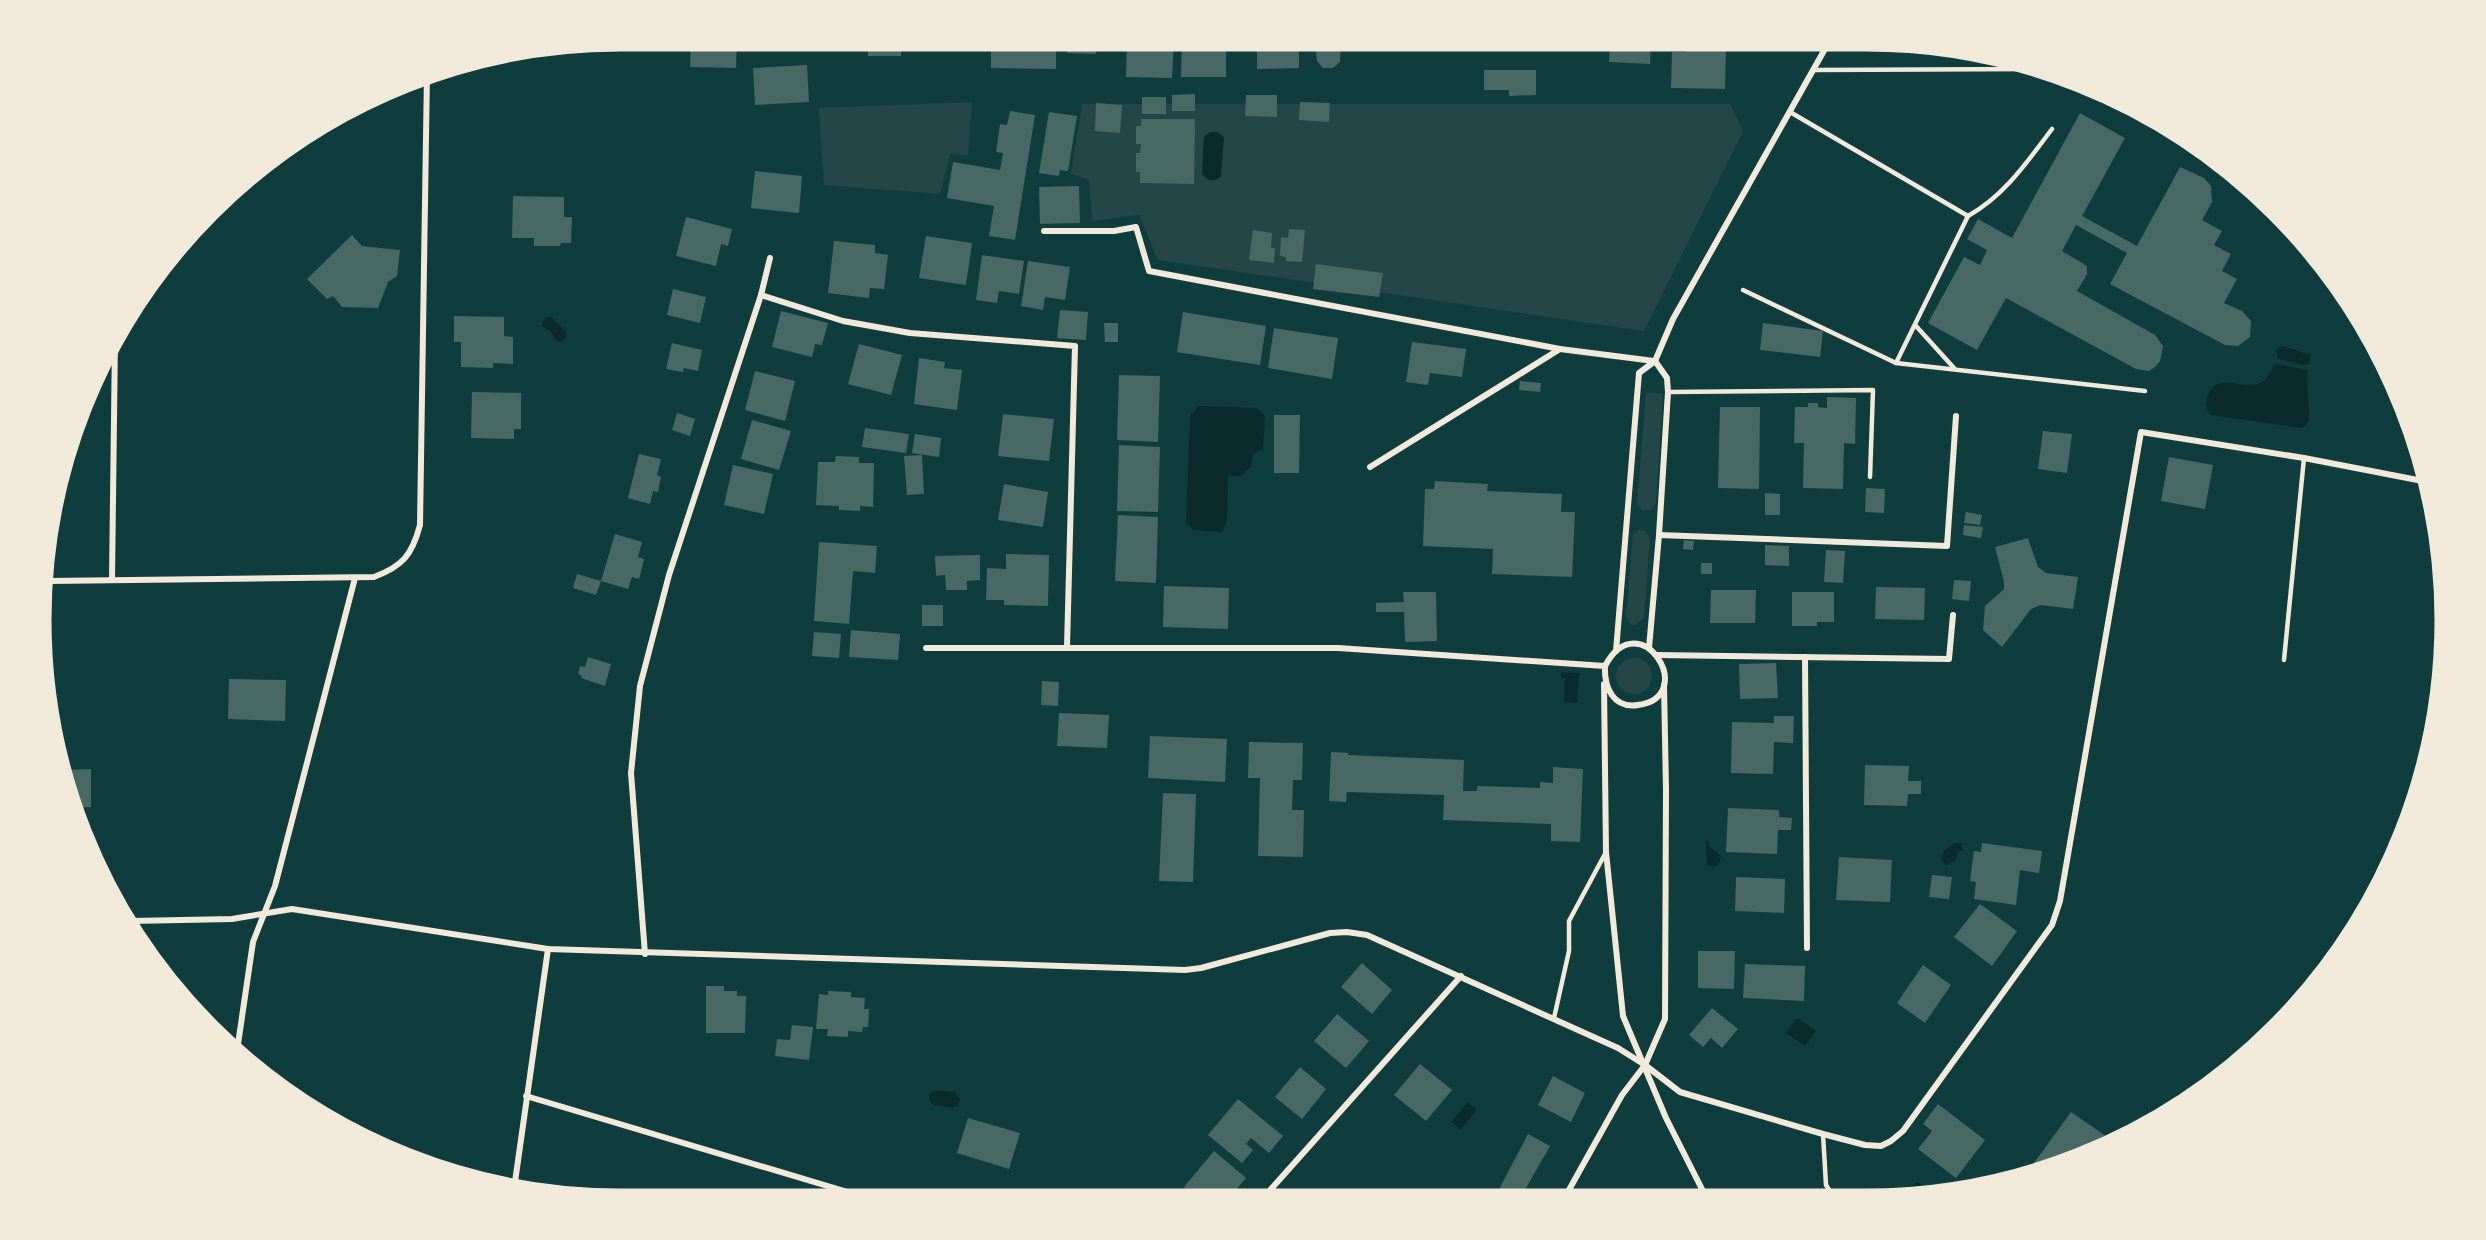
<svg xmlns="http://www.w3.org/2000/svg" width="2486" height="1240" font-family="Manrope,sans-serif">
	<rect width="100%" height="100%" fill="#0f3d3e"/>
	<g fill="#244646">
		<path d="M972,102l-4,54 -18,-3 -10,41 -116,-9 -5,-77z"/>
		<path d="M1082,104h648l13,27 -99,200 -486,-71 -19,-45 -47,6 -3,-41 -18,-6z"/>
		<path d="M1646,392l17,2 -7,109 -5,7 -8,1 -6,-6z"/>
		<path d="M1639,529l7,3 4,7 -6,79 -9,7h-4l-5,-9 7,-81z"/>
		<circle cx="1634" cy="676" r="18"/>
	</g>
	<g fill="#0a2a2b">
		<path d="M1211,132h6l7,5 -3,39c-6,7 -14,5 -19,-2l2,-38z"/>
		<path d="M550,316l16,16v7l-5,3 -4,-1 -7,-10 -8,-5 2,-7z"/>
		<path d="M2282,346l29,9 -2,9 -5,1 -26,-6 -2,-10z"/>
		<path d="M2276,364l31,6 2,49 -3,7 -5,2 -90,-13c-5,-5 -6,-10 -4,-17 7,-27 34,-9 50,-14 12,-3 12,-13 19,-20z"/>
		<path d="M1198,406l59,2 8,8 -2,33 -10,5 -2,13 -10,9h-13l-1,45 -5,11 -29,-2 -7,-8 4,-106z"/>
		<path d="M1561,672l18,1 -2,30 -13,-1 1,-24h-4z"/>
		<path d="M1706,839h2l1,7 12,10 -2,8 -5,3 -7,-1z"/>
		<path d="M1954,843h8l1,7 -5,2 -3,9 -9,4 -5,-5 3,-9z"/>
		<path d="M1797,1018l19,13 -11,15 -19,-13z"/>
		<path d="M938,1090l17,2 5,7 -2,7 -5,2 -19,-3 -5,-6 1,-6z"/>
		<path d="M1468,1102l9,8 -16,19 -10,-7z"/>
		<path d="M1917,1182l20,14h-24l-5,-3 5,-9 2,1z"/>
	</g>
	<g fill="#486865">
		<path d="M691,39h46l-1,29 -46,-1z"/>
		<rect x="868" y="39" width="33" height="17"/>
		<rect x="938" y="39" width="42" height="7"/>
		<path d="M994,39h62v30l-65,-1v-20h3z"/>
		<path d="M1068,39h29l-1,15 -29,-1z"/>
		<path d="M1127,39l47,1 -2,38 -46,-1z"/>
		<path d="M1182,40h44v37h-45z"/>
		<path d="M1257,40h42v28l-42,1z"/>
		<path d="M1306,40h35l-1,22 -7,6h-10l-6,-7 -1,-10h-10z"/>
		<rect x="1555" y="40" width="36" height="9"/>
		<path d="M1610,40h41l-1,24 -41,-2z"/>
		<path d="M1898,40h6l16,3 -3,7z"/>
		<path d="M1686,47h40l-1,42 -54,-1 1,-36h14z"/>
		<path d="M807,65l2,37 -54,3 -2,-37z"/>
		<path d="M1484,70h52v25l-27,1v-6h-25z"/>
		<path d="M1195,94v17h-23v-16z"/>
		<path d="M1246,95h31v22l-32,-1z"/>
		<rect x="1142" y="97" width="24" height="17"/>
		<path d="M1300,102l30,1 -1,19 -30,-2z"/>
		<path d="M1096,103l26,2 -2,28 -25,-2z"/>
		<path d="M1010,111l25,4 -20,125 -26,-4 5,-30 -47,-8 6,-36 47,8 3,-17 -7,-1 4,-28 7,1z"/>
		<path d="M1049,112l28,4 -9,55 -8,-1 -1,6 -20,-3z"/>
		<path d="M2080,113l45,25 -43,78 55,30 43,-79 24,11 7,8 1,16 -10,18 20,11 -8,14 17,9 -9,17 15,8 -13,24 18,8 9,10 -1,16 -12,9 -13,-1 -115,-61 17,-31 -51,-28 -14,26 25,15v8l-10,17 78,44 8,11 -3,15 -5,6 -6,4 -13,-2 -130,-71 -29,52 -49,-27 36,-66 16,8 7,-15 -20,-11 11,-20 34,19z"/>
		<path d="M1141,119h54l-1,65 -54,-1v-11h-4v-19h4l1,-9h-5v-18h5z"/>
		<path d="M755,171l47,5 -3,37 -48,-5z"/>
		<path d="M1079,186l1,37 -40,1 -1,-37z"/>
		<path d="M513,196l51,1v20h8l-1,26h-10l-1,3h-26v-8h-22z"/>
		<path d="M686,217l46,12 -4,17 -7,-2 -5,22 -40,-10z"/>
		<path d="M1289,229l16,1 -3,32 -16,-1v-4l-6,-1 1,-19 7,1z"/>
		<path d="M1253,230l19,3 -1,15h4l-1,15 -25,-3z"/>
		<path d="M352,235l10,11 38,4 -3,26 -9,6 -10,26 -36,-1 -9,-11 -6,3 -20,-20z"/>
		<path d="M926,236l46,7 -6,42 -47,-7z"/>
		<path d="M834,241l41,4v8l13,2 -4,34 -14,-1 -1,10 -41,-5z"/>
		<path d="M982,255l42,6 -5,33 -20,-3 -2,12 -21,-3z"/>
		<path d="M1028,261l42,6 -5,33 -20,-3 -2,13 -22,-4z"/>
		<path d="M1316,264l67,9 -4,24 -66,-8z"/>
		<path d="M673,289l33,8 -6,26 -33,-8z"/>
		<path d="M1060,310l28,2 -2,28 -29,-2z"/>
		<path d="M781,311l47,12 -6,22 -7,-1 -3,13 -40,-10z"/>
		<path d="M1183,312l83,14 -6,39 -83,-13z"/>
		<path d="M454,316l50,1v19l9,1v27l-20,-1v5l-32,-1v-25h-7z"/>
		<path d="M1104,323h14v19h-13z"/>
		<path d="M1763,323l60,8 -3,26 -60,-7z"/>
		<path d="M1274,328l64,10 -6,41 -64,-11z"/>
		<path d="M1412,342l54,7 -4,28 -32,-4 -2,12 -22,-3z"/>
		<path d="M672,343l30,7 -4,21 -14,-3 -1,4 -17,-3z"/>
		<path d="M859,344l43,11 -11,40 -43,-11z"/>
		<path d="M919,358l26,4 -1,6 18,2 -5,40 -43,-6z"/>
		<path d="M755,371l40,10 -10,40 -40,-11z"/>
		<path d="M1119,375l41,1 -2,66 -41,-2z"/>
		<path d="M1520,381l21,2 -1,9 -21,-2z"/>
		<path d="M472,392l49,1v36h-7v10l-43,-1z"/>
		<path d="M1827,397l29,1 -1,46 -11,-1 -1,46 -40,-1 1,-45h-10l1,-36h13v-4h10v4l9,1z"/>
		<path d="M1720,407h40l-1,82 -41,-1z"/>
		<path d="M677,413l18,6 -5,17 -18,-6z"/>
		<path d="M1003,414l51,5 -5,42 -51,-5z"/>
		<path d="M1274,415h26l-1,58h-25z"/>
		<path d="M752,420l39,11 -12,39 -38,-11z"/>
		<path d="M865,428l44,6 -3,19 -44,-6z"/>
		<path d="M2043,431l29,3 -5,39 -29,-4z"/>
		<path d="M915,434l26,4 -2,19 -27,-4z"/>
		<path d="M1119,445l41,2 -2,65 -41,-1z"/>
		<path d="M639,454l22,5 -4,16 4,2 -3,15 -5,-1 -3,13 -22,-6z"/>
		<path d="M922,455l2,39 -17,1 -3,-39z"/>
		<path d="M836,456l23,1v6h15l-1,44 -13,-1v5l-21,-1v-4l-23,-1 2,-43h17z"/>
		<path d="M2169,457l44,8 -8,44 -44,-8z"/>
		<path d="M733,465l40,9 -9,40 -40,-9z"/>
		<path d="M1435,481l53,3 -1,7 75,3 -1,18h14l-3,65 -80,-3 1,-25 -70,-3 2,-57h9z"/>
		<path d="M58,482v31l-8,-1v-6z"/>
		<path d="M1004,484l44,8 -5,35 -45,-7z"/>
		<path d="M1866,488l19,1 -1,24 -19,-1z"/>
		<path d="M1765,493l15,1v21h-15z"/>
		<path d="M1966,512l16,3 -2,10 -16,-2z"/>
		<path d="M1118,515l40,2 -2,66 -41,-2z"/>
		<path d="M1964,525l19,2 -2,11 -18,-3z"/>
		<path d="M615,534l27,8 -4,15 6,2 -5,20 -7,-2 -4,12 -27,-8z"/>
		<path d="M2028,538l10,29 8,6 32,4 -5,32 -32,-4 -10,4 -29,38 -19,-17 2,-24 19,-17v-7l-9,-35z"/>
		<path d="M1684,540l10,1 -1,9 -10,-1z"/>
		<path d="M819,542l58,4 -2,27 -22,-2 -4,53 -35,-3z"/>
		<path d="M1765,545l24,1v20l-24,-1z"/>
		<path d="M1826,550l19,1 -2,32 -19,-1z"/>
		<path d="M1006,554l43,1 -1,51 -44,-1v-5h-18l1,-32 19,1z"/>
		<path d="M980,555v25l-13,1v9h-21l-1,-15 -9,1 -1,-20z"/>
		<rect x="1701" y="563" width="11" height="11"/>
		<path d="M577,574l24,7 -5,14 -23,-7z"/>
		<path d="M1954,580l17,1 -2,20 -17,-2z"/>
		<path d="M1164,586l65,2 -1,41 -65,-2z"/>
		<path d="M1876,587l49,1 -1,32 -49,-1z"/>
		<path d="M1711,590h45l-1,33h-45z"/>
		<path d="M1403,592h33l1,49 -32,1 -1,-30h-28v-9l28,-1z"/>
		<path d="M1792,592h42v30h-17v4h-25z"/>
		<rect x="922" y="605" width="21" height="21"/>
		<path d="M851,630l49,4 -2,26 -49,-3z"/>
		<path d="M814,632l27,2 -2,24 -27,-2z"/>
		<path d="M588,657l23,7 -6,22 -24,-8 1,-2 -4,-2 2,-8 5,1z"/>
		<path d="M1776,663l2,35 -38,1 -1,-35z"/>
		<path d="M229,679l57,1 -1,41 -57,-2z"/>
		<path d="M1042,681l17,1 -1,24 -17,-1z"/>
		<path d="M1059,713l50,2 -2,33 -50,-2z"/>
		<path d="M1774,716h20l-1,27 -19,-1 -1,32 -42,-1 1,-51 42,1z"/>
		<path d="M1150,736l77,3 -2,43 -77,-4z"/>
		<path d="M1249,742l54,1 -1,37h-9l-1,30h12l-1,47 -45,-1 2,-78h-12z"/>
		<path d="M1331,752l18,1 -1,2 116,5 -1,31h14v-5l63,2v-6l13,1v-16l30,2 -3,73 -29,-1v-17l-108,-4 1,-25 -97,-3 -1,10 -17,-1z"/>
		<path d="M1865,765l44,1 -1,15h13v13h-13l-1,12 -43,-1z"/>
		<path d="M91,769v38l-21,1 -9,-38z"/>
		<path d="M1163,793l33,1 -3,88 -34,-1z"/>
		<path d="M1728,808l51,2v7l13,1 -1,12h-13l-1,24 -51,-2z"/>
		<path d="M1982,843l60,8 -3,22 -19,-3 -4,35 -42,-6 2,-17 -6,-1 4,-30 7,1z"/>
		<path d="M1839,857l53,3 -2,42 -54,-2z"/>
		<path d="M1932,875l20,2 -3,22 -20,-2z"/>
		<path d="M1736,877l49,2 -1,34 -49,-2z"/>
		<path d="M1980,904l37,27 -25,35 -38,-29z"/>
		<path d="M1698,951h37l-1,38 -36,-1z"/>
		<path d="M1362,963l30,27 -20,24 -31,-27z"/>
		<path d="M1745,964l60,2 -1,35 -61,-3z"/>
		<path d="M1923,965l28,20 -26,38 -28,-20z"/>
		<path d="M706,986h18v5h13v5h9l-1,37h-39z"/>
		<path d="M828,991l23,1v5l14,1 -1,11h5l-1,18h-5l-1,5 -14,-1v6l-21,-1 1,-7h-12l3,-35 9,1z"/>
		<path d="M1712,1008l26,21 -16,19 -11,-10 -8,9 -14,-12z"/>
		<path d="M1337,1014l32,27 -23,27 -32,-27z"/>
		<path d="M792,1025l21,2 -4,33 -34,-4 2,-17 13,1z"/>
		<path d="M1420,1064l32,26 -26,31 -32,-26z"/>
		<path d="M1300,1067l26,22 -24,30 -27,-22z"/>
		<path d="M1553,1076l32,17 -14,29 -33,-17z"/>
		<path d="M1238,1099l45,37 -14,17 -18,-15 -5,6 7,6 -11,13 -34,-28z"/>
		<path d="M1938,1104l47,36 -29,38 -38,-29 14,-18 -9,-7z"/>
		<path d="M2071,1112l39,27 -7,10 -15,8 -45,12 -9,-6z"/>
		<path d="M968,1118l52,15 -11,36 -52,-16z"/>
		<path d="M1528,1134l22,12 -29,51h-26z"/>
		<path d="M1214,1151l32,27 -17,20h-32l-13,-11z"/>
	</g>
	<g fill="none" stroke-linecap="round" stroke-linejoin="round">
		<g stroke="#f1e9da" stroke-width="4.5">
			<path d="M1815,70l228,-1"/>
			<path d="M1790,112l178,104"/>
			<path d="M1743,290l153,73 249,28"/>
			<path d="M1916,326l38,42"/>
			<path d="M1896,363l72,-147c37,-21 59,-54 84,-87"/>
			<path d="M1668,392l205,-2 -3,87"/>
			<path d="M2284,660l20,-202"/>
			<path d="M1554,1018l15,-67v-30l37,-69"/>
			<path d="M1823,1134l3,51 7,11"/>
		</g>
		<g stroke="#f1e9da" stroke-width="6">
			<path d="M1044,231h70l22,-4 13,44 411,78"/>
			<path d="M761,295l82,26 67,12 165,13 -8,301"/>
			<path d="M1370,467l190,-118 94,12"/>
			<path d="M1659,535l288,11 9,-130"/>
			<path d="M112,580l3,-241"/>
			<path d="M48,581l326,-4c29,-11 38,-22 46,-52l7,-452"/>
			<path d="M926,648h412l267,18c35,-65 95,31 33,39 -25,4 -34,-18 -33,-39"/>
			<path d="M1649,648l10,-113 9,-143 -1,-14 -12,-17"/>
			<path d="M1616,651l23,-278 16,-12 18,-42 157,-279"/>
			<path d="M1657,655l292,4 4,-44"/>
			<path d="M1805,657l2,291"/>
			<path d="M1604,684l2,168 17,164 43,102 40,79"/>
			<path d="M131,921l101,-2 60,-10 256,40 637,21 16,-2 129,-35 17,-1 20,3 251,113 27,17 35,27 143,42 42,11 16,1 10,-5 12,-10 149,-206 8,-24 81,-469 163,26 124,24"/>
			<path d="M645,954l-14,-181 9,-87 29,-111 92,-280 9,-37"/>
			<path d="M237,1051l16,-109 22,-56 80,-308"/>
			<path d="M526,1096l345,103"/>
			<path d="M514,1189l34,-240"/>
			<path d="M1565,1197l57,-102 23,-30 20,-46 1,-229 -2,-105"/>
			<path d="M1263,1198l198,-222"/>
		</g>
	</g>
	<path d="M0 0H2486V1240H0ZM620 50H1866A570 570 0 0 1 2436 620V620A570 570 0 0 1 1866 1190H620A570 570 0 0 1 50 620V620A570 570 0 0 1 620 50Z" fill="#f1e9da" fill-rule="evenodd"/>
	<path fill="none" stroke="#f1e9da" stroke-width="3" d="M620 50H1866A570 570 0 0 1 2436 620V620A570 570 0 0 1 1866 1190H620A570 570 0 0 1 50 620V620A570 570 0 0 1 620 50Z"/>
</svg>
